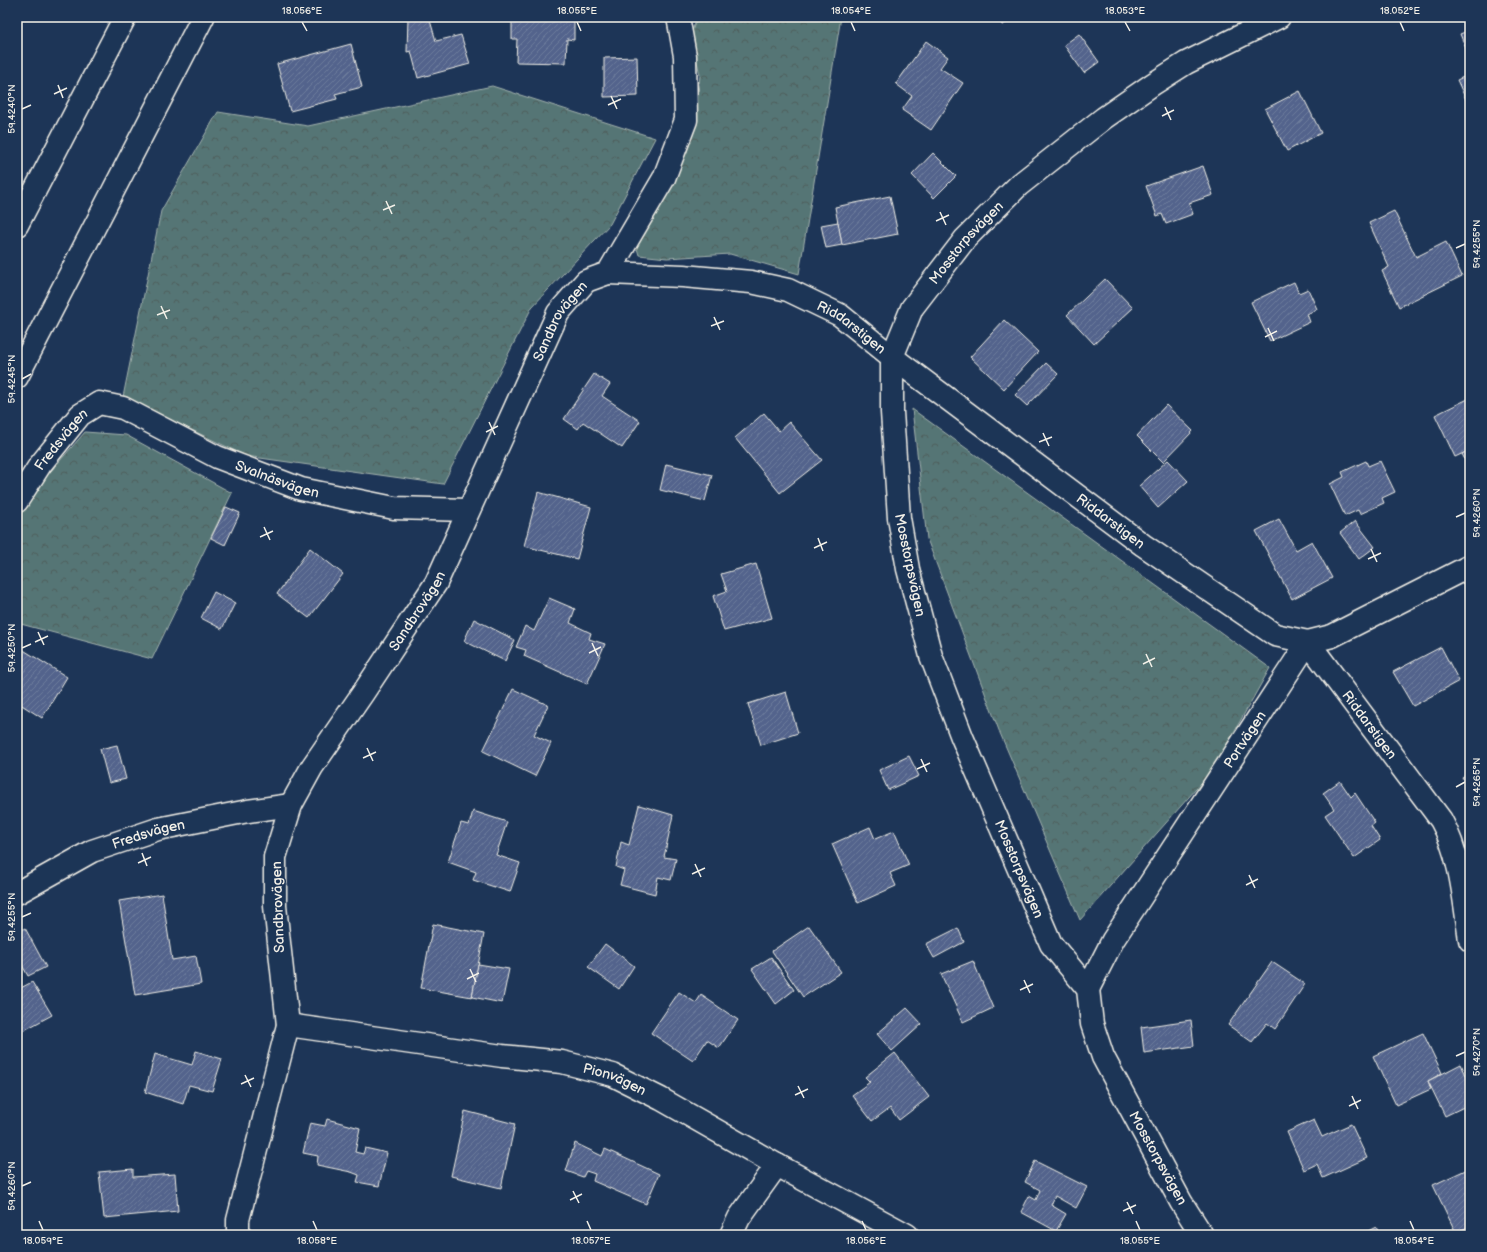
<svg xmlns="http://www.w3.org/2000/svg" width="1487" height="1252" font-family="'Balsamiq Sans',sans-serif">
	<defs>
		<pattern id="forest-crowns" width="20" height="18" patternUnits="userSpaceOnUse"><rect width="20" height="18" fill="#557574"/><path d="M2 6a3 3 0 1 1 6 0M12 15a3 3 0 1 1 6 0" fill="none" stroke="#4f5e5d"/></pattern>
		<pattern id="building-hatch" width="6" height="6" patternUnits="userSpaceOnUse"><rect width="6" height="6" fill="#52648c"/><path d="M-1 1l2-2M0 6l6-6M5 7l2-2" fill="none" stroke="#6c7b9c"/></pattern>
	</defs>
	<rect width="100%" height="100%" fill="#1d3557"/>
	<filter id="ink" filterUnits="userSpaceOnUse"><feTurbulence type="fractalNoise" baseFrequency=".025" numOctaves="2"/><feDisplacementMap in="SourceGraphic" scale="8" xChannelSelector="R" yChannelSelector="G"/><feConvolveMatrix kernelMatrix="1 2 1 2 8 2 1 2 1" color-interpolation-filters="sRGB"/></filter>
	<g filter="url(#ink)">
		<g fill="url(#forest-crowns)" stroke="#a4b3ae">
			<path d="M697,17h144l-42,257 -69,-20 -63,4 -28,-3 -4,-13 52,-90 7,-22 6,-55 -9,-41z"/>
			<path d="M492,86l163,52 -45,86 -78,83 -89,177 -197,-28 -123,-59 38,-186 57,-99 90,14z"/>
			<path d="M912,409l358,259 -58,103 -132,149 -80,-187 -73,-194z"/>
			<path d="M85,432l41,3 106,58 -80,166 -135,-36v-113z"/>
		</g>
		<g fill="url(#building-hatch)" stroke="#f4f1e8">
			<path d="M408,17h21l7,24 25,-6 9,29 -52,14 -7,-27 -4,1z"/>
			<path d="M512,17h62v23l-7,-1 -1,24 -50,-1 1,-23h-5z"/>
			<path d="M998,17h20l-16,8z"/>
			<path d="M1470,30v28l-10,-24z"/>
			<path d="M1079,34l20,28 -15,11 -20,-28z"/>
			<path d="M926,41l22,16 -8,11 23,15 -32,47 -29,-20 10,-14 -16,-12z"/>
			<path d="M351,44l11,43 -27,7 2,5 -47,12 -13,-47z"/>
			<path d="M637,57l1,39 -34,1v-39z"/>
			<path d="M1470,74v29l-2,1 -11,-24z"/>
			<path d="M1300,91l21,42 -34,18 -22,-42z"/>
			<path d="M933,153l23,23 -22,22 -22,-23z"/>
			<path d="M1203,166l10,29 -24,8 4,11 -27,10 -4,-10 -5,2 -11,-30z"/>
			<path d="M890,196l8,38 -56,11 -7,-38z"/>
			<path d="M1394,211l22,46 30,-15 16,34 -63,31 -17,-36 7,-4 -20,-44z"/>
			<path d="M838,222l4,23 -16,3 -5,-23z"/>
			<path d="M1105,279l28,29 -39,36 -27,-29z"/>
			<path d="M1294,282l5,11 9,-4 9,20 -10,5 3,8 -40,19 -19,-39z"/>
			<path d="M1004,320l34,32 -34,37 -34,-32z"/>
			<path d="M1046,363l12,11 -31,32 -12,-11z"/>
			<path d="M594,374l16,10 -8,12 38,25 -18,27 -39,-26 -5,7 -14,-10z"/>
			<path d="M1468,399l2,5v46l-15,7 -20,-42z"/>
			<path d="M1166,405l27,26 -30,31 -26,-26z"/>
			<path d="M764,413l15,18 10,-9 33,38 -42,33 -45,-55z"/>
			<path d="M1470,450v19l-8,-15z"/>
			<path d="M1168,460l20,21 -30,27 -19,-22z"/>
			<path d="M1366,461l2,5 12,-5 15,31 -13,6 2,5 -24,11 -2,-4 -13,6 -15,-32 14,-7 -2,-5z"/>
			<path d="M666,464l46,11 -7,26 -45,-11z"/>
			<path d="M538,492l53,15 -14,52 -53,-13z"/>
			<path d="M226,507l14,6 -15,32 -14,-7z"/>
			<path d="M1279,519l17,31 16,-9 20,37 -40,21 -36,-68z"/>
			<path d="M1355,521l20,26 -16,12 -19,-26z"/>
			<path d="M310,548l33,26 -34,44 -32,-24z"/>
			<path d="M756,564l16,54 -48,13 -11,-35 14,-5 -6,-17z"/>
			<path d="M214,592l21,11 -13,26 -21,-11z"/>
			<path d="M549,598l26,11 -5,14 21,10 -2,6 16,5 -18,40 -63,-28 2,-6 -10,-3 9,-21 9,5z"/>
			<path d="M474,619l41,21 -10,21 -41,-20z"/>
			<path d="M17,646l50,31 -25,41 -25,-16z"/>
			<path d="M1441,647l18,34 -46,25 -20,-34z"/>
			<path d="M513,689l35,16 -14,30 17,8 -16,33 -52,-25z"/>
			<path d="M786,692l12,41 -37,12 -13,-41z"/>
			<path d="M117,745l9,34 -17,4 -9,-34z"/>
			<path d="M909,756l10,20 -31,14 -9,-20z"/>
			<path d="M1470,773v17l-8,-13z"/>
			<path d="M1340,781l11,16 4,-4 20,30 -4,3 9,14 -26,18 -29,-43 9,-6 -11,-16z"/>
			<path d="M639,805l34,10 -9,42 12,2 -5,21 -13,-3 -3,17 -35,-9 4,-15 -8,-3 5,-25 8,3z"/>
			<path d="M473,811l34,11 -11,33 24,8 -10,29 -37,-12 3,-8 -28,-10 13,-39 8,2z"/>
			<path d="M870,827l5,12 19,-8 15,34 -19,8 6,13 -38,17 -26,-59z"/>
			<path d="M162,894l10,66 24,-4 5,28 -66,11 -16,-94z"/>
			<path d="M433,924l51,10 -12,63 -51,-9z"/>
			<path d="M809,926l32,46 -38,25 -31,-46z"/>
			<path d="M25,928l21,39 -18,9 -11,-20v-23z"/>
			<path d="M958,928l6,14 -30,16 -8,-14z"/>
			<path d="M605,944l29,22 -15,23 -31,-22z"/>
			<path d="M771,957l23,33 -18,14 -24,-35z"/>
			<path d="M973,961l20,47 -30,14 -22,-48z"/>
			<path d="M1272,962l33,22 -30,45 -8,-6 -15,19 -24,-17z"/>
			<path d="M478,964l31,5 -7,34 -30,-6z"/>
			<path d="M32,982l20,33 -35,19v-44z"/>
			<path d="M679,992l17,11 5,-8 37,25 -19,28 -12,-8 -14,21 -42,-28z"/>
			<path d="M907,1008l15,16 -30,27 -15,-17z"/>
			<path d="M1191,1020l3,26 -50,7 -3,-26z"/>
			<path d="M1423,1033l19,40 -14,8 3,8 -35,16 -23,-49z"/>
			<path d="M196,1051l26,8 -10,32 -23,-6 -6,19 -38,-12 10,-38 37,11z"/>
			<path d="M895,1053l34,44 -30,23 -9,-12 -18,13 -20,-26 18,-13 -5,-5z"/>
			<path d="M1461,1064l9,20v20l-25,12 -17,-35z"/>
			<path d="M465,1111l50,13 -14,64 -50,-12z"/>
			<path d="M327,1119l33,9 -5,24 8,2 2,-6 22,5 -8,33 -22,-4 2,-7 -8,-3 -34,-7 1,-9 -15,-3 7,-30 15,3z"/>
			<path d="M1314,1120l8,17 29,-13 16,34 -44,20 -6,-14 -13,6 -17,-38z"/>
			<path d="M575,1143l27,13 3,-7 54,25 -13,30 -53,-23 2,-7 -9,-3 -3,6 -17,-6z"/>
			<path d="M1035,1161l52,26 -11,21 -21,-12 -4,9 15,9 -10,17 -35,-19 8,-16 7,4 4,-10 -15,-8z"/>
			<path d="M1470,1168v58l-14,7 -23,-48z"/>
			<path d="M133,1169v8l42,-3 3,37 -74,7 -5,-46z"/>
			<path d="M1470,1226v9h-5l-3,-5z"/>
			<path d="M1376,1227l4,8h-20z"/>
		</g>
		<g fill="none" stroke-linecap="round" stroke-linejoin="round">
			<defs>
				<g id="minor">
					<path id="s1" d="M608,273l75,3 68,6 37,8 52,25 52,42 251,188 132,90 33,7 133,178c20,36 23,79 29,120"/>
					<path id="s2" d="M17,501l23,-36 40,-50 19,-12 24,5 94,49 84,32 93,19 74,2"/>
					<path id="s3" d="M17,893l75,-42 66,-22 90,-18 43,-6"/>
					<path id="s4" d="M1088,989l25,-49 195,-298 24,-6 138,-70"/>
					<path id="s5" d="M288,1025l214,31 60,6 51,13 48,24 116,66 130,70"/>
					<path id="s6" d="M238,1235v-15l50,-195 -13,-119v-49l16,-52 21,-38 51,-74 73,-110 122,-270 28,-32 22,-8 56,-95 22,-58 -1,-64 -7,-39"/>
					<path d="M731,1235l8,-17 38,-53"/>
					<path id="s7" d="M1202,1235l-21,-33 -78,-145 -11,-33 -4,-35 -37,-45 -89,-207 -31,-81 -23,-87 -9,-51 -7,-106v-55l20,-49 53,-69 54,-54 85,-67 49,-34 33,-21 93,-46"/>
				</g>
				<g id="motorway">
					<path d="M17,225l108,-208"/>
					<path d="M17,377l186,-360"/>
				</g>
			</defs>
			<use href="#minor" stroke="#f4f1e8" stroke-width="25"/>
			<use href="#motorway" stroke="#f4f1e8" stroke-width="25"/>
			<use href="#minor" stroke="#1d3557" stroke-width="22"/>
			<use href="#motorway" stroke="#1d3557" stroke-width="22"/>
		</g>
	</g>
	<path fill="none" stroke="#f4f1e8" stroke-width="1.5" d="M302,22l5,9M577,22l4,9M851,22l4,9M1125,22l5,9M1400,22l4,9M58,85l5,13M54,94l13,-6M611,96l6,13M608,105l13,-6M1165,107l6,13M22,109l9,-4M1162,116l12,-6M386,201l6,13M383,210l12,-5M940,212l6,13M936,221l13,-6M1456,248l9,-4M161,306l6,13M157,315l13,-5M714,317l6,13M711,326l13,-5M1268,328l6,13M1265,337l12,-6M22,379l9,-5M489,422l6,13M486,432l12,-6M1043,433l6,13M1039,442l13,-5M1456,517l9,-4M264,527l6,13M260,537l13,-6M818,538l5,13M814,548l13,-6M1371,549l6,13M1368,559l13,-6M38,632l6,13M35,642l13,-6M592,643l6,13M22,648l9,-4M589,653l12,-6M1146,654l6,13M1143,664l12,-6M367,748l6,13M363,758l13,-6M921,759l6,13M917,769l13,-6M1456,787l9,-5M142,853l5,13M138,863l13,-6M695,864l6,13M692,874l13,-6M1249,875l6,13M1246,885l12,-6M22,917l9,-4M470,969l6,13M467,979l12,-6M1024,980l6,13M1020,990l13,-6M1456,1056l9,-4M245,1075l6,12M241,1084l13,-6M798,1086l6,12M795,1095l13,-6M1352,1096l6,13M1349,1106l12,-6M22,1186l9,-4M573,1191l6,12M570,1200l12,-6M1127,1202l6,12M1123,1211l13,-6M39,1221l4,9M313,1221l4,9M587,1221l4,9M862,1221l4,9M1136,1221l4,9M1410,1221l4,9"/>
	<g text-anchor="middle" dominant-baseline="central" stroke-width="3" stroke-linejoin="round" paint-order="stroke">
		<g font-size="14" fill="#f4f1e8" stroke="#1d3557">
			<text stroke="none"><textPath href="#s7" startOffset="1085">Mosstorpsvägen</textPath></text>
			<text stroke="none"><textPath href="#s6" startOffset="995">Sandbrovägen</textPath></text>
			<text stroke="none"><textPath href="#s1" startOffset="255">Riddarstigen</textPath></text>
			<text stroke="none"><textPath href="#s2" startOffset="76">Fredsvägen</textPath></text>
			<text stroke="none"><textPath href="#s2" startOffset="324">Svalnäsvägen</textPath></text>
			<text stroke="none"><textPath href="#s1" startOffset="579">Riddarstigen</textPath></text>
			<text transform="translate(910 565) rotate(78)">Mosstorpsvägen</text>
			<text stroke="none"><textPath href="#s6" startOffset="671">Sandbrovägen</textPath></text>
			<text stroke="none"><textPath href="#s1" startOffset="916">Riddarstigen</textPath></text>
			<text stroke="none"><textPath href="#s4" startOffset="295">Portvägen</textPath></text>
			<text stroke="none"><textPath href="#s3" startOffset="145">Fredsvägen</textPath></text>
			<text transform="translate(1019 869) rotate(67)">Mosstorpsvägen</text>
			<text transform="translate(278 907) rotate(-92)">Sandbrovägen</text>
			<text stroke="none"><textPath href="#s5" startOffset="332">Pionvägen</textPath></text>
			<text transform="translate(1158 1158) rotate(61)">Mosstorpsvägen</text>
		</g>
	</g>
	<rect width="1487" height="1252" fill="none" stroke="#1d3557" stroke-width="44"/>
	<rect x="22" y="22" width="1443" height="1208" fill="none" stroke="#f4f1e8" stroke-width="1.5"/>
	<g font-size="10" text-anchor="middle" fill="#f4f1e8">
		<text x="302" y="14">18.056°E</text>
		<text x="577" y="14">18.055°E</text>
		<text x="851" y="14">18.054°E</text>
		<text x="1125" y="14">18.053°E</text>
		<text x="1400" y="14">18.052°E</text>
		<text transform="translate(11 109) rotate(-90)" y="4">59.4240°N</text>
		<text transform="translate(1476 244) rotate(-90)" y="4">59.4255°N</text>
		<text transform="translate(11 379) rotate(-90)" y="4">59.4245°N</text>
		<text transform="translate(1476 513) rotate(-90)" y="4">59.4260°N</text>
		<text transform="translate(11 648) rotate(-90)" y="4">59.4250°N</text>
		<text transform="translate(1476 782) rotate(-90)" y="4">59.4265°N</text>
		<text transform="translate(11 917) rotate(-90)" y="4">59.4255°N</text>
		<text transform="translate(1476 1052) rotate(-90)" y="4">59.4270°N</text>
		<text transform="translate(11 1186) rotate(-90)" y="4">59.4260°N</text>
		<text x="43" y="1244">18.059°E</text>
		<text x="317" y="1244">18.058°E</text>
		<text x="591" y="1244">18.057°E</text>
		<text x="866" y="1244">18.056°E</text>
		<text x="1140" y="1244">18.055°E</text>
		<text x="1414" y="1244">18.054°E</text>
	</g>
</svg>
